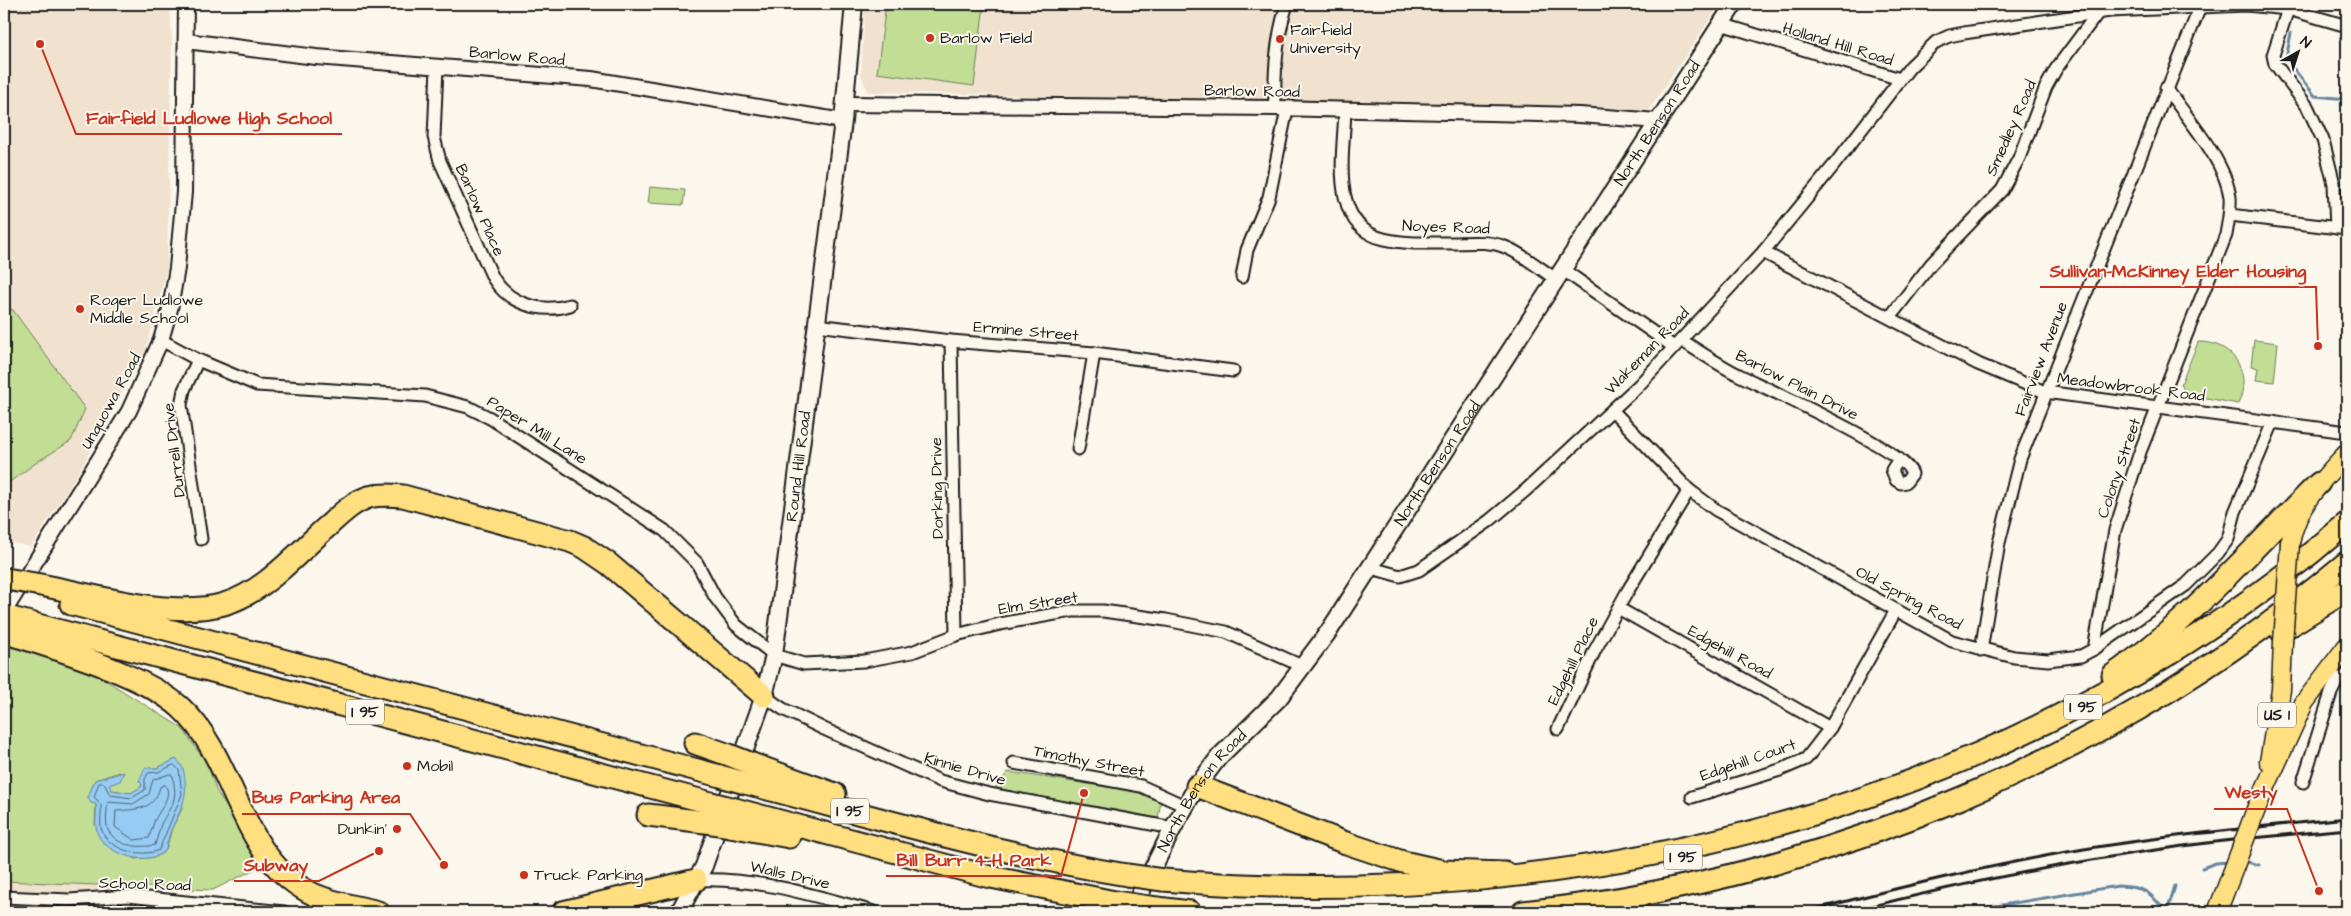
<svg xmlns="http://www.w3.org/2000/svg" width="2351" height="916" font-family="'Architects Daughter',sans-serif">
	<rect width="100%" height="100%" fill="#fbf7ec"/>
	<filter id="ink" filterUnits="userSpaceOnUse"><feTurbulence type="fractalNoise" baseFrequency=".02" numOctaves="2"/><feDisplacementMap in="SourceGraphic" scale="10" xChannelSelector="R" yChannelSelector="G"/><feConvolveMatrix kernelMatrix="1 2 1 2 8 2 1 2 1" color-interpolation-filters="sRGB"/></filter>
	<g filter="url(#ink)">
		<g fill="#f1e1cf">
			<path d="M4,4h166l2,34 -5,231 -21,80 -72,131 -43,67 -27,-6z"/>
			<path d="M865,4h855l-71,106 -781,-18 -7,-17z"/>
			<path d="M4,881l137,6 -4,25h-133z"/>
		</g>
		<g fill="#c2de95" stroke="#6f7d58" fill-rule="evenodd">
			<path d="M886,4h98l-10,82 -97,-13z"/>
			<path d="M650,187l35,3 -2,15 -35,-2z"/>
			<path d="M4,308l9,2 72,99 -14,32 -31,19 -36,26z"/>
			<path d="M2254,340l24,3 -4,39 -18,-2 2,-12 -7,-2z"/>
			<path d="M2198,342c35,-1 55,31 40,62l-52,-10 -5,-10z"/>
			<path d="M11,645l57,18 34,15 80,50 26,37 8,25 28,44 13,34 -44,22 -209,-9v-223zM176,759l7,48 -11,21 -6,22 -10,7 -21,2 -40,-34 1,-21 -8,-7 7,-17 25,-8 -2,9 -9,4 3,5 19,3 10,-6 4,-19h12z"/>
			<path d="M1008,772l127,19 17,5 9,5 -3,17 -163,-30z"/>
		</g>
		<path fill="#96cbf4" stroke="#65859e" d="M176,759c7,6 8,12 9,21 4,30 -17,43 -19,70 -16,17 -58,6 -68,-15 -4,-9 -1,-21 -2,-31l-5,-1 -3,-6 7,-17 29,-8 -4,9 -11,4 3,5 19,3 10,-6 1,-3 -3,-3 6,-13h12z"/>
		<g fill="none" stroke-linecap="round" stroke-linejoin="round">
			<g stroke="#4d6272" stroke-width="1">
				<path d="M174,765l5,5 3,24 -23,56c-16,8 -51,0 -57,-19 -3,-9 0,-18 -1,-27l-7,-7 5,-14h5l6,12 22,3 13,-8v-11l3,-6 10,-1z"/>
				<path d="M170,774l3,2 2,17 -2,10 -12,21 -6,21c-16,3 -38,2 -47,-15 -3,-6 -1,-22 0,-28l25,2 16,-10 4,-14z"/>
				<path d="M165,785c9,11 -7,26 -11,37 -2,5 -3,11 -5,16l-15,2 -19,-13 1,-16c20,-2 38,0 44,-24z"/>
			</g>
			<g stroke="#65859e" stroke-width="3">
				<path d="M2291,33l-5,26 29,37 32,3"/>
				<path d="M2243,861l16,4"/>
				<path d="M2202,868l14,-5 13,-1"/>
				<path d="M1959,912l159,-26c27,1 31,5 48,26"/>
				<path d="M2167,912l8,-26"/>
			</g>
			<defs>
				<g id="minor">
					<path d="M2288,9l-15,46 2,9 32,42 16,34 11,44 2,44"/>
					<path d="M1721,24l179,55"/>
					<path d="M437,67l-3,70 6,24 53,117c16,26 48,36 77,27"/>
					<path d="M1275,108c-1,-36 1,-69 12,-104"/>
					<path d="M1345,110c-1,41 -17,116 39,129 21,5 42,4 64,4 18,0 40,-3 57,4 18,7 35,22 51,32"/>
					<path d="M2230,215l117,14"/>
					<path d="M1763,252l215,112 67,28 302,40"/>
					<path d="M1562,269l112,78"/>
					<path d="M1242,277l5,-27 22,-53 18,-88"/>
					<path d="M1890,317l41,-53 71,-74 17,-32 27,-71 10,-18 41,-55"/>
					<path d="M816,325l135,16 143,12 139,18"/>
					<path d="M161,340l37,20 59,25 168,11 43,11 22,11 174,112 33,33 18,34 21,28 38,30 30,9 60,-3 48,-9 44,-17 44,-11 72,-13h31l63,9 60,12 78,35"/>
					<path d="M1681,340c19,12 38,25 58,35 28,14 168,76 173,99l-6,8 -5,1 -5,-3 -4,-10 7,-11"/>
					<path d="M951,341l5,294"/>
					<path d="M198,360l-14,30 -3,15 20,134"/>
					<path d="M1613,411l76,79 27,20 236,131 62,16 34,3 33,-4 13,-7 92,-64 32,-32 10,-14 7,-27 38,-90"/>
					<path d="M1078,449l16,-96"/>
					<path d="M1368,567l32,9 19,-6 70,-49 37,-31 113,-105 124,-133 71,-87 76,-98 26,-25 13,-6 15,-3 146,-22 136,-6 42,4 59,17"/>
					<path d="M1618,608l212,120"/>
					<path d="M2094,649l21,-119 25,-78 86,-217c2,-13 5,-25 4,-38 -5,-37 -43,-79 -64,-109"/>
					<path d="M1981,650l18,-107 21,-84 180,-452"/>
					<path d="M764,696l19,13 41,20 116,52 49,13 184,34"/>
					<path d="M1558,729l37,-79 32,-58 62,-102"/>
					<path d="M1014,763l127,23 44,20"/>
					<path d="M2303,782l28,-89 7,-14 9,-4"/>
					<path d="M1692,797l88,-27 26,-11 24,-31 65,-116"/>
					<path d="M696,880c62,-3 119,16 178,32"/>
					<path d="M4,897l65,3 59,-4 156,16"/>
				</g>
				<g id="tertiary">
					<path d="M186,41l130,16 275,22 252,42"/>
					<path d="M845,104l430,4 305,7 78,6"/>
					<path d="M4,612l125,-201 32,-71 9,-31 7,-41 7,-76 2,-188"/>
				</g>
				<g id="secondary">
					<path id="s1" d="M679,912l25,-46 60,-170 10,-41 69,-534 11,-117"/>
					<path id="s2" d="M1131,912l42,-84 24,-42 22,-29 60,-59 50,-67 405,-627"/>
				</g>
				<g id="primary">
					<path d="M2290,543c7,-38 32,-63 57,-90"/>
					<path d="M2269,762l12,-72 2,-48"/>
					<path d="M2258,804l46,-101 43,-57"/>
					<path d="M2217,912l17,-44"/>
				</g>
				<g id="motorway">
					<path d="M41,585c52,10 131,34 183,19 41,-12 74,-52 105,-79 12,-11 24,-23 40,-28 12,-3 23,-2 34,-1l167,45 14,6 25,17 155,132"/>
					<path d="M71,604l649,172"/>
					<path d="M4,616l707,187"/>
					<path d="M2281,631l66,-41"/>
					<path d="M4,632c49,16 140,42 177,76 56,52 56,146 128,184 20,11 47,14 69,20"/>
					<path d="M2113,675c78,-54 139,-127 206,-192"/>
					<path d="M695,743l34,12"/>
					<path d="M752,764l83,30"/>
					<path d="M745,783c127,33 253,71 382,92"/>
					<path d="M1197,786l149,57 57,19 40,9 62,2"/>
					<path d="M735,809l251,67 129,26"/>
					<path d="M648,815l57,7"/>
					<path d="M730,826l59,11"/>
					<path d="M1163,880c425,36 859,-76 1184,-357"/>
					<path d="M1149,907l41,5"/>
					<path d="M563,912l133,-32"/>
					<path d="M1523,912c301,-32 592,-155 824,-350"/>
				</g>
			</defs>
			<use href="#minor" stroke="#1c1c1c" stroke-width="15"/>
			<use href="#tertiary" stroke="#1c1c1c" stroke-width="18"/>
			<use href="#secondary" stroke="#1c1c1c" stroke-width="20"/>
			<use href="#primary" stroke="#1c1c1c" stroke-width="21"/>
			<use href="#motorway" stroke="#1c1c1c" stroke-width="25"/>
			<use href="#minor" stroke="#fbf7ec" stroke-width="11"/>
			<use href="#tertiary" stroke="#fbf7ec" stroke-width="14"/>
			<use href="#secondary" stroke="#fbf7ec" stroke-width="16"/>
			<use href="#primary" stroke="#ffdf80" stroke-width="18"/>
			<use href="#motorway" stroke="#ffdf80" stroke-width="21"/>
			<g stroke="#1c1c1c" stroke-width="3">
				<path d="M1804,912c93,-24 186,-47 280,-63 88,-14 175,-22 263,-31"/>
				<path d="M1848,912c106,-27 213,-49 322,-64 59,-9 118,-13 177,-19"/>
			</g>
			<defs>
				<g id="primary-bridge">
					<path d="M2283,642l7,-99"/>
					<path d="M2234,868l24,-64"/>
				</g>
				<g id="motorway-bridge">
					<path d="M6,579l35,6"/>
					<path d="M729,755l23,9"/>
					<path d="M720,776l25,7"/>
					<path d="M711,803l24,6"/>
					<path d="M705,822l25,4"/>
					<path d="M1127,875l36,5"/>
					<path d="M1115,902l34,5"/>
				</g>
			</defs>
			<use href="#primary-bridge" stroke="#1c1c1c" stroke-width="21" stroke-linecap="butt"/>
			<use href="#motorway-bridge" stroke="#1c1c1c" stroke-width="25" stroke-linecap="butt"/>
			<use href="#primary-bridge" stroke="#ffdf80" stroke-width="18"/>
			<use href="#motorway-bridge" stroke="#ffdf80" stroke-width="21"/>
		</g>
	</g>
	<g fill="#c8321e" stroke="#fbf7ec" stroke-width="2">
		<circle cx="930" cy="38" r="5"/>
		<circle cx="1280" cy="39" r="5"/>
		<circle cx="80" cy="309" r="5"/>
		<circle cx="407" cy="766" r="5"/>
		<circle cx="397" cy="829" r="5"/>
		<circle cx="524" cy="875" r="5"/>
	</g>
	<g text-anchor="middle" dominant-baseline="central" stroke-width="4" stroke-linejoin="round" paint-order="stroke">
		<g fill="#fbf7ec" stroke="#5f5e5a" stroke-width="1">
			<rect x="2064" y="694.5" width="38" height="25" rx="4"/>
			<rect x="346" y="699.5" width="38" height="25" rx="4"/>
			<rect x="2258" y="702.5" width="38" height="25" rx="4"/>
			<rect x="831" y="798.5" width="38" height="25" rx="4"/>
			<rect x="1664" y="844.5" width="38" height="25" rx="4"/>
		</g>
		<g font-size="15" font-weight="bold" fill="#1c1c1c">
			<text x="2083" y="707">I 95</text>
			<text x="365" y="712">I 95</text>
			<text x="2277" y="715">US 1</text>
			<text x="850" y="811">I 95</text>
			<text x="1683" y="857">I 95</text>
		</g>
		<g font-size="16" fill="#1c1c1c" stroke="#fbf7ec" text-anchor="start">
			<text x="1290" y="30">Fairfield<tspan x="1290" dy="18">University</tspan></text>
			<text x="940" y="38">Barlow Field</text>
			<text x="90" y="300">Roger Ludlowe<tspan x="90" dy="18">Middle School</tspan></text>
			<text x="417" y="766">Mobil</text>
			<text x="387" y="829" text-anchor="end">Dunkin'</text>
			<text x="534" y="875">Truck Parking</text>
		</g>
		<g font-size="16" fill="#1c1c1c" stroke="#fbf7ec">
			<text transform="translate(1838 44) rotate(17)">Holland Hill Road</text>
			<text transform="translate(517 56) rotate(5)">Barlow Road</text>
			<text transform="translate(1252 91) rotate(1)">Barlow Road</text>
			<text stroke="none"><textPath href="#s2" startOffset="951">North Benson Road</textPath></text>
			<text transform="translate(2011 128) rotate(-66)">Smedley Road</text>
			<text transform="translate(480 210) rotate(66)">Barlow Place</text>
			<text transform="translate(1446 227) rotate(2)">Noyes Road</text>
			<text transform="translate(1026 331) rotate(5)">Ermine Street</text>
			<text transform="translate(1647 351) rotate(-46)">Wakeman Road</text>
			<text transform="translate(2041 359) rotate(-69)">Fairview Avenue</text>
			<text transform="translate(1797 385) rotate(27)">Barlow Plain Drive</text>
			<text transform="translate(2131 387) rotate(7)">Meadowbrook Road</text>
			<text transform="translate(111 401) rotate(-61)">Unquowa Road</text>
			<text transform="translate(537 430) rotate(32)">Paper Mill Lane</text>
			<text transform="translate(174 450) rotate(-97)">Durrell Drive</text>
			<text stroke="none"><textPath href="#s2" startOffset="546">North Benson Road</textPath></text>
			<text stroke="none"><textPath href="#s1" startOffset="465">Round Hill Road</textPath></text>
			<text transform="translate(2119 468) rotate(-71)">Colony Street</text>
			<text transform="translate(937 488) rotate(-91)">Dorking Drive</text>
			<text transform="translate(1909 598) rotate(28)">Old Spring Road</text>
			<text transform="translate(1038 603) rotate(-9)">Elm Street</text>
			<text transform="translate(1730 652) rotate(29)">Edgehill Road</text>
			<text transform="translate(1573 661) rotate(-64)">Edgehill Place</text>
			<text transform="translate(1748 760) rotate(-19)">Edgehill Court</text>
			<text transform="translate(1089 761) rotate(11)">Timothy Street</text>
			<text transform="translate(965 769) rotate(16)">Kinnie Drive</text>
			<text stroke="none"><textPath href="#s2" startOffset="141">North Benson Road</textPath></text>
			<text transform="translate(790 875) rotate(13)">Walls Drive</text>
			<text transform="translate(145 884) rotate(2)">School Road</text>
		</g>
	</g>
	<path fill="none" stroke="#c8321e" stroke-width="2" d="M40 44L76 134H342M2318 346L2316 287H2040M2319 891L2287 809H2214M444 865L410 814H242M1084 793L1061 876H886M379 851L319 881H234"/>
	<g fill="#c8321e" stroke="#fbf7ec" stroke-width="2">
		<circle cx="40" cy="44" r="5"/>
		<circle cx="2318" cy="346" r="5"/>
		<circle cx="2319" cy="891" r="5"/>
		<circle cx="444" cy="865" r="5"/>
		<circle cx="1084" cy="793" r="5"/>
		<circle cx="379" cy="851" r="5"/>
	</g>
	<g font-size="18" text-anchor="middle" font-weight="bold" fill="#c8321e" stroke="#fbf7ec" stroke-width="4" stroke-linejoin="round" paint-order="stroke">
		<text x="209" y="124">Fairfield Ludlowe High School</text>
		<text x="2178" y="277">Sullivan-McKinney Elder Housing</text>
		<text x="2251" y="798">Westy</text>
		<text x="326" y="803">Bus Parking Area</text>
		<text x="974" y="866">Bill Burr 4-H Park</text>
		<text x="276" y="871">Subway</text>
	</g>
	<rect width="2351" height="916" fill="none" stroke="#fbf7ec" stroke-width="20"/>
	<rect x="10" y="10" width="2331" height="896" fill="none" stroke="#1c1c1c" stroke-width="2" filter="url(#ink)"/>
	<g transform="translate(2298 52) rotate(39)" stroke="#fbf7ec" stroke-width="4" paint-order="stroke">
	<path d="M0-4L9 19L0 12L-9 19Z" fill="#1c1c1c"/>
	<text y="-8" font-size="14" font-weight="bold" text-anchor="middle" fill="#1c1c1c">N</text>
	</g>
</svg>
